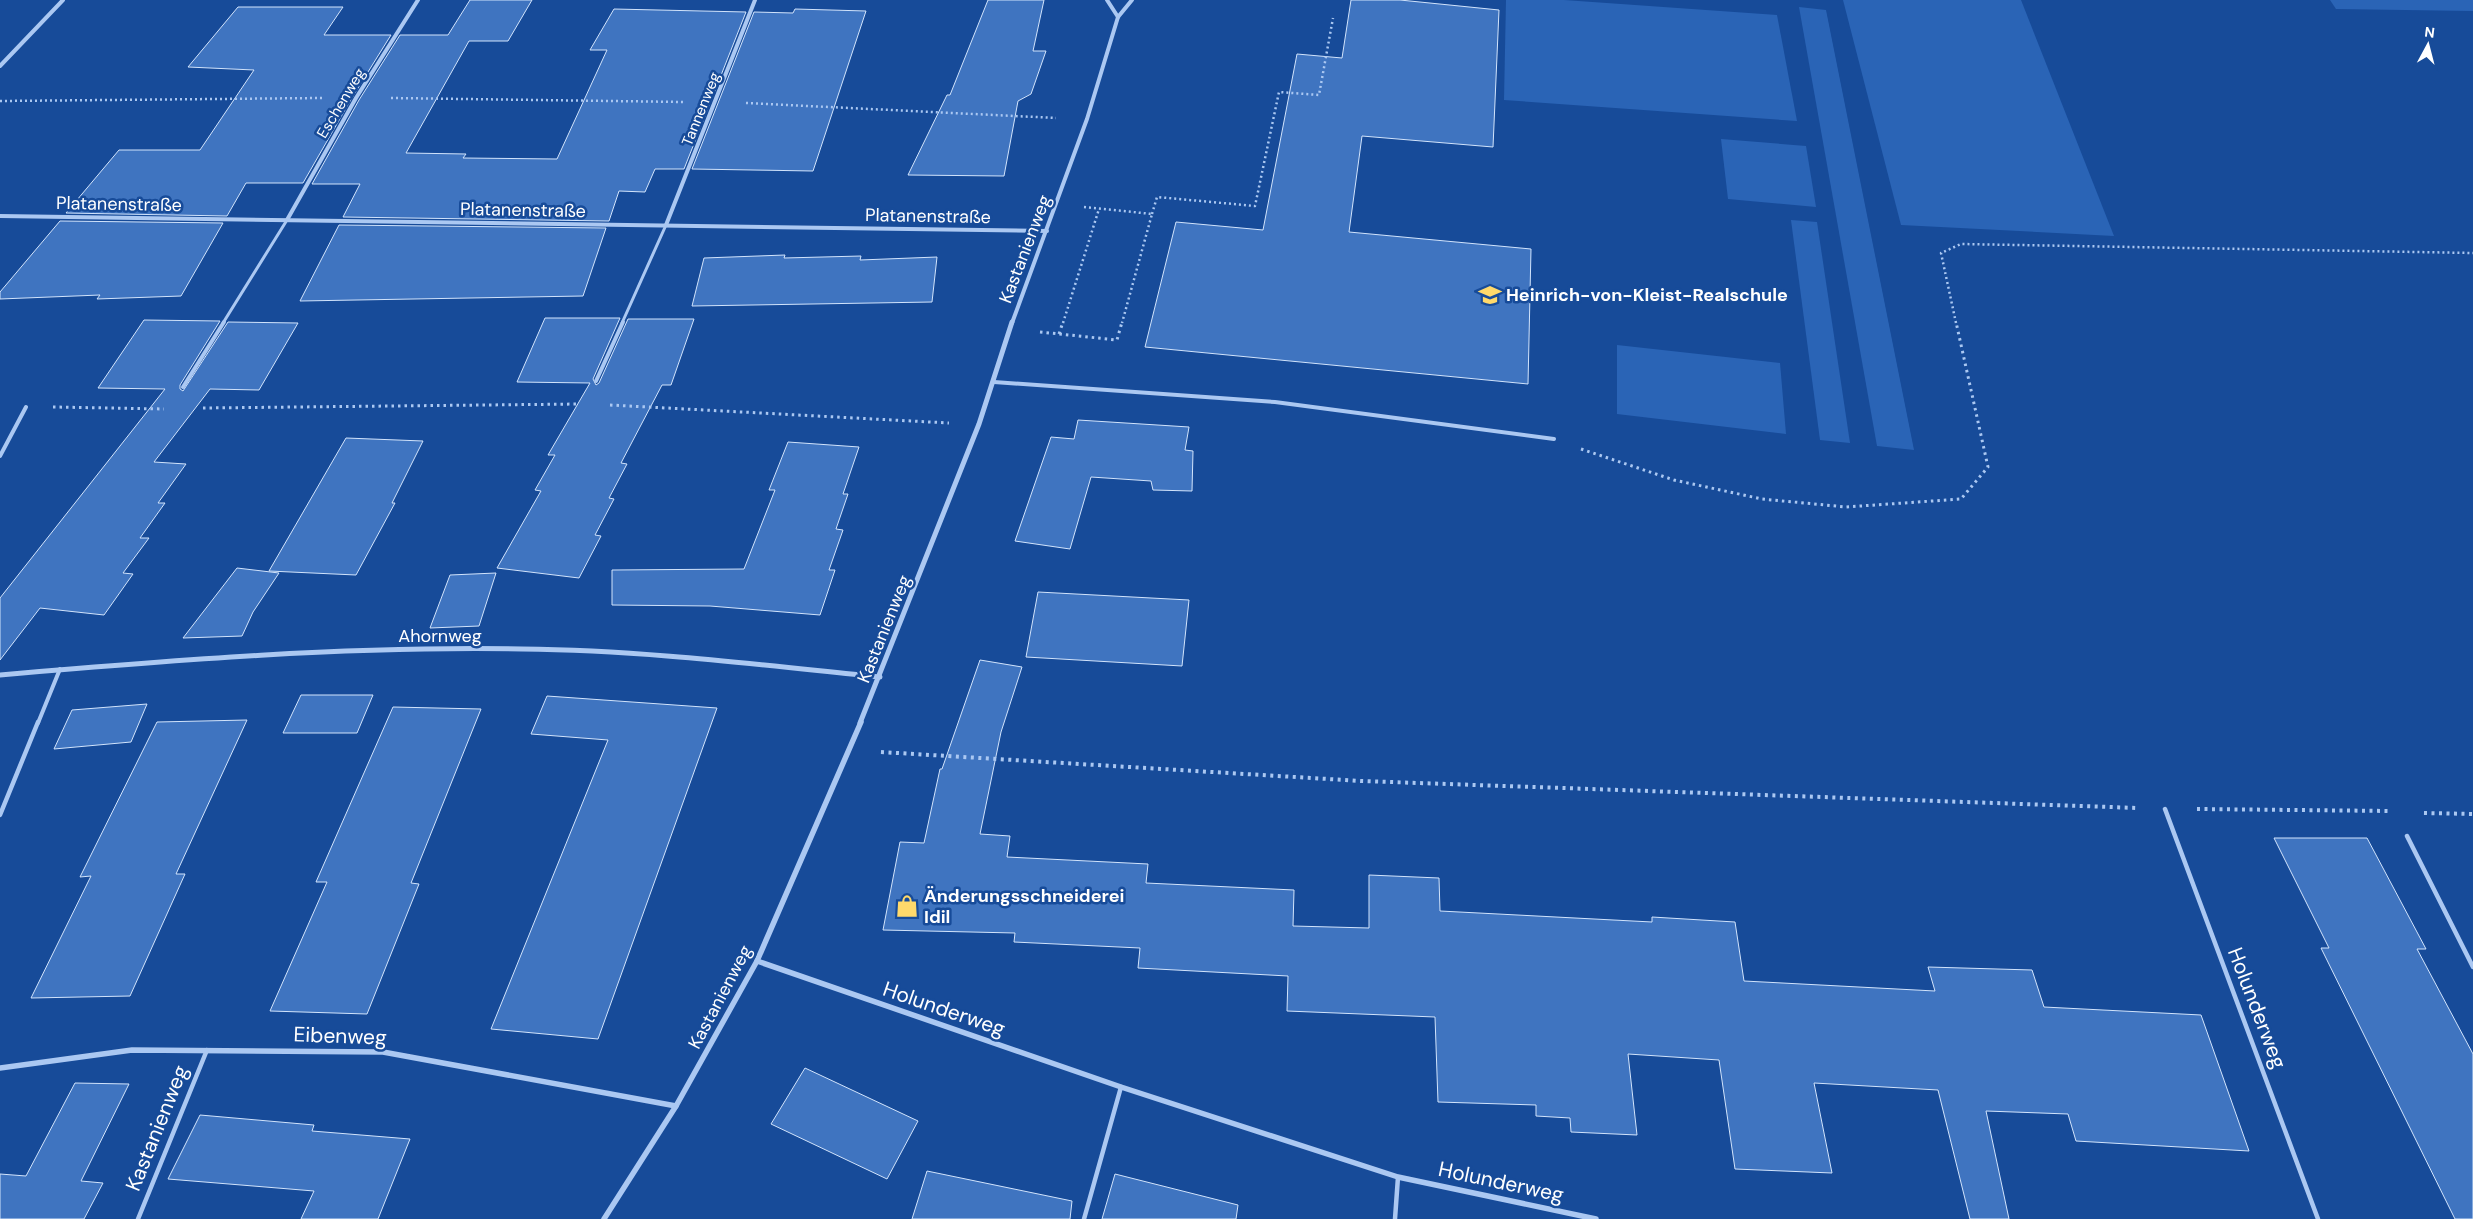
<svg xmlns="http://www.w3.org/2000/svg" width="2473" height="1219" font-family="'DM Sans',sans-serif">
	<rect width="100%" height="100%" fill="#174b99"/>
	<g fill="#2a64b6">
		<path d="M1506,0h58l213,15 20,106 -293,-21z"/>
		<path d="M1843,0h178l93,236 -213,-11z"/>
		<path d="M2330,0h143v11l-137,-2z"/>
		<path d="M1799,7l27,3 88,440 -37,-4z"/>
		<path d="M1721,139l85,7 10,61 -88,-8z"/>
		<path d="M1791,220l26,2 33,221 -30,-3z"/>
		<path d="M1617,345l163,18 6,71 -169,-20z"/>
	</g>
	<g fill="#3f74c0" stroke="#d2e4fc">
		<path d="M470,0h62l-24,41h-39l-63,112 60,1 -3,4 94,1 50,-109h-17l24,-41 132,3 -62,157h-29l-10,23 -26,-1 -10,30 -266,-4 17,-33h-48l47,-84 41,-65h48z"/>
		<path d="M988,0h56l-11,51h13l-15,43 -13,7 -14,75 -96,-1 39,-80h3z"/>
		<path d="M1351,0h49l99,10 -6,137 -131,-11 -13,96 182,17 -3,135 -383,-37 31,-125 87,8 34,-176 45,4z"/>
		<path d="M238,7h105l-19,28h67l-38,61 -50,87h-57l-19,33 -161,-3 53,-63h81l54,-80 -66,-3z"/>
		<path d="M795,9l71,2 -53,160 -121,-2 62,-157 39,1z"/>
		<path d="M60,221l163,2 -42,73 -84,3 3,-4 -100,4v-7z"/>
		<path d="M339,225l267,3 -23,68 -283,5z"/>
		<path d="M785,255l-1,3 77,-2 -1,4 77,-3 -5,45 -240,4 12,-48z"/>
		<path d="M545,318h75l-27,61 3,6 3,-2 29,-64h66l-23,66h-9l-41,78 6,1 -18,34 5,1 -19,36 6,1 -22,42 -82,-10 44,-77 -6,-1 20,-35h-7l42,-72 -73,-1z"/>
		<path d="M144,320l76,1 -40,64v4l3,2 45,-69 70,1 -39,67 -49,-1 -56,73 32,2 -28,39h7l-25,35h9l-26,35 10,1 -29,41 -64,-7 -40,52v-62l165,-209 -67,-1z"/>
		<path d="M1078,420l111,7 -4,23 8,1 -1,40 -39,-1 -2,-9 -60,-4 -21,72 -55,-8 36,-104 23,2z"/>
		<path d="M346,438l77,3 -31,62h3l-39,72 -87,-4z"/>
		<path d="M788,442l71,5 -16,47h5l-12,35 7,1 -14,40h6l-15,45 -110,-9 -98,-1v-35l132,-1 31,-79h-6z"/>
		<path d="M237,568l42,5 -26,39 -11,24 -59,2z"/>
		<path d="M496,573l-17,53 -49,2 20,-53z"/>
		<path d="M1038,592l151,8 -7,66 -156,-9z"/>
		<path d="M980,660l42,7 -21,65 -21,102 30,2 -3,21 141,7 -2,19 148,7 -1,36 76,2v-53l70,3 1,33 212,11v-5l83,5 9,59 191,10 -7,-24 104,3 12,37 157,8 48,136 -173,-10 -8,-27 -82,-3 23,108h-39l-32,-129 -124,-7 18,90 -97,-4 -16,-109 -91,-6 9,81 -66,-3 -1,-14 -34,-2v-11l-98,-3 -3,-85 -148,-6 1,-35 -150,-8 2,-20 -126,-6 1,-9 -132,-3 17,-88 24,1 16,-74h2z"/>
		<path d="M301,695h72l-16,38h-74z"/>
		<path d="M547,696l170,12 -119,331 -107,-10 117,-289 -77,-6z"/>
		<path d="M147,704l-16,38 -77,7 18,-39z"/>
		<path d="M393,707l88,2 -70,174 8,1 -52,130 -97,-3 57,-129h-11z"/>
		<path d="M247,720l-71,154h9l-55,122 -99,2 60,-122 -11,1 77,-155z"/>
		<path d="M2274,838h93l59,111h-9l56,105v165h-18l-134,-271h8z"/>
		<path d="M805,1068l113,53 -31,58 -116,-55z"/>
		<path d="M75,1083l54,1 -48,97 22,2 -19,36h-84v-45l26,2z"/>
		<path d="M200,1115l114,10 -2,6 98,8 -32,80h-77l13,-28 -146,-12z"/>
		<path d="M927,1171l145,30 -2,18h-158z"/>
		<path d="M1115,1174l123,31 -2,14h-134z"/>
	</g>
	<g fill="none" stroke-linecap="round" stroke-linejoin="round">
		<g stroke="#abc8f2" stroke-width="2.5" stroke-dasharray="2 3" stroke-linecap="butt">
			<path d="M391,98l293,4"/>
			<path d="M0,101l322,-3"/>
			<path d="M746,103l310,15"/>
			<path d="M1084,207l68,7 -30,109"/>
			<path d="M1152,214l5,-17 98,9 24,-114 40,3 14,-77"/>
			<path d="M1063,323l36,-114"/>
			<path d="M1956,323l-15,-70 20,-9 512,9"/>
		</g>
		<g stroke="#abc8f2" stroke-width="3" stroke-dasharray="2.5 4" stroke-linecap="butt">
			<path d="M1040,332l77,8 5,-18"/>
			<path d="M1059,334l4,-12"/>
			<path d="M610,405l339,18"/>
			<path d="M53,407l111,2"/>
			<path d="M203,408l376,-4"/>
			<path d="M1581,449l93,31 88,19 84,8 115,-8 27,-32 -32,-145"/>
		</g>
		<g stroke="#abc8f2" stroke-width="4" stroke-dasharray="3 4.5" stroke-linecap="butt">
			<path d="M881,752l480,29 777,27"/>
			<path d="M2197,809l194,2"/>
			<path d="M2424,813l49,1"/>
		</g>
		<g stroke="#abc8f2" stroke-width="3">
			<path d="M223,323l64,-103"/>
			<path d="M622,323l44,-98"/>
		</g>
		<g stroke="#abc8f2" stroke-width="4">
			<path d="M596,381l27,-59"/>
			<path d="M994,382l281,20 279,37"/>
			<path d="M183,387l41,-65"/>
			<path d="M0,456l26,-49"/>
			<path d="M38,723l22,-54"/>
		</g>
		<g stroke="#abc8f2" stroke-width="4.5">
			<path d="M2165,809l153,410"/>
			<path d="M0,815l38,-93"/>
			<path d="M2407,836l66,131"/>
			<path d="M138,1219l69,-169"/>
			<path d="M1084,1219l37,-132"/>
			<path d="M1395,1219l3,-42"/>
		</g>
		<g stroke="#abc8f2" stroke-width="4">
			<path d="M1107,0l11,17"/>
			<path d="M0,66l63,-66"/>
			<path d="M0,216l1047,15"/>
			<path d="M287,220l69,-122 62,-98"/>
			<path d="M666,225l89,-225"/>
			<path d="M1012,323l75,-204 31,-102 14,-17"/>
		</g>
		<g stroke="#abc8f2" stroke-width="5">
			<path d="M0,675c174,-15 348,-29 522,-26 120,1 239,16 358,28"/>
			<path d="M860,723l119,-299 33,-102"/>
		</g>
		<g stroke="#abc8f2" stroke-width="5.5">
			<path d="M757,961l364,126 277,90 198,42"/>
			<path d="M0,1068l132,-18 251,2 293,54"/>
			<path d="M604,1219l72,-113 81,-145 104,-239"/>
		</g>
	</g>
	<defs>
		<symbol id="school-bare" viewBox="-9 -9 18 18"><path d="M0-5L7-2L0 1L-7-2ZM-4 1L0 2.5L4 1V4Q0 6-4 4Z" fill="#ffd96b" stroke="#174b99" stroke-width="2.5" paint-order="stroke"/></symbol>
		<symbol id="shop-bare" viewBox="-9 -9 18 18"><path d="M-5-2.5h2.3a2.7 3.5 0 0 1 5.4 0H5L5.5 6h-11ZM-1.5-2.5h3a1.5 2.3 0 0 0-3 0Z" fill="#ffd96b" stroke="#174b99" stroke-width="2.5" paint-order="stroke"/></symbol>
	</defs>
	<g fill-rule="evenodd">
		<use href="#school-bare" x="1474" y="279" width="32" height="32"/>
		<use href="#shop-bare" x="891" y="890" width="32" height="32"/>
	</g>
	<g text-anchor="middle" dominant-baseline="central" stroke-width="5" stroke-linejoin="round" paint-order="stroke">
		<g font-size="15" fill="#fff" stroke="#174b99">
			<text transform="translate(341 103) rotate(-59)">Eschenweg</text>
			<text transform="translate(701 109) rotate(-68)">Tannenweg</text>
		</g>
		<g font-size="18" fill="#fff" stroke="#174b99">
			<text transform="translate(119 204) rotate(1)">Platanenstraße</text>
			<text transform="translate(523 210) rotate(1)">Platanenstraße</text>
			<text transform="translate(928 216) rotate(1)">Platanenstraße</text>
			<text transform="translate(1025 249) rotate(-69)">Kastanienweg</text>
			<text transform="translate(884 629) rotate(-68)">Kastanienweg</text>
			<text x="440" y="636">Ahornweg</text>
			<text transform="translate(720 997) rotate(-62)">Kastanienweg</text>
		</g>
		<g font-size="18" font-weight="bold" fill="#fff" stroke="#174b99" text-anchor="start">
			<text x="1506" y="295">Heinrich-von-Kleist-Realschule</text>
			<text x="924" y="896">Änderungsschneiderei<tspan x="924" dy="21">Idil</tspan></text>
		</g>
		<g font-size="21" fill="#fff" stroke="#174b99">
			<text transform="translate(2257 1008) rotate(69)">Holunderweg</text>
			<text transform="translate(944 1009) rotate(19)">Holunderweg</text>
			<text transform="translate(340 1036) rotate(2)">Eibenweg</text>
			<text transform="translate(157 1128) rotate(-68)">Kastanienweg</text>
			<text transform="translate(1501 1182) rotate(12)">Holunderweg</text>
		</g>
	</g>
	<g transform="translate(2428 45) rotate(7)" stroke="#174b99" stroke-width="4" paint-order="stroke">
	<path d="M0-4L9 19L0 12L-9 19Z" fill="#ffffff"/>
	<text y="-8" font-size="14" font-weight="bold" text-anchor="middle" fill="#ffffff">N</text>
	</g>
</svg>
